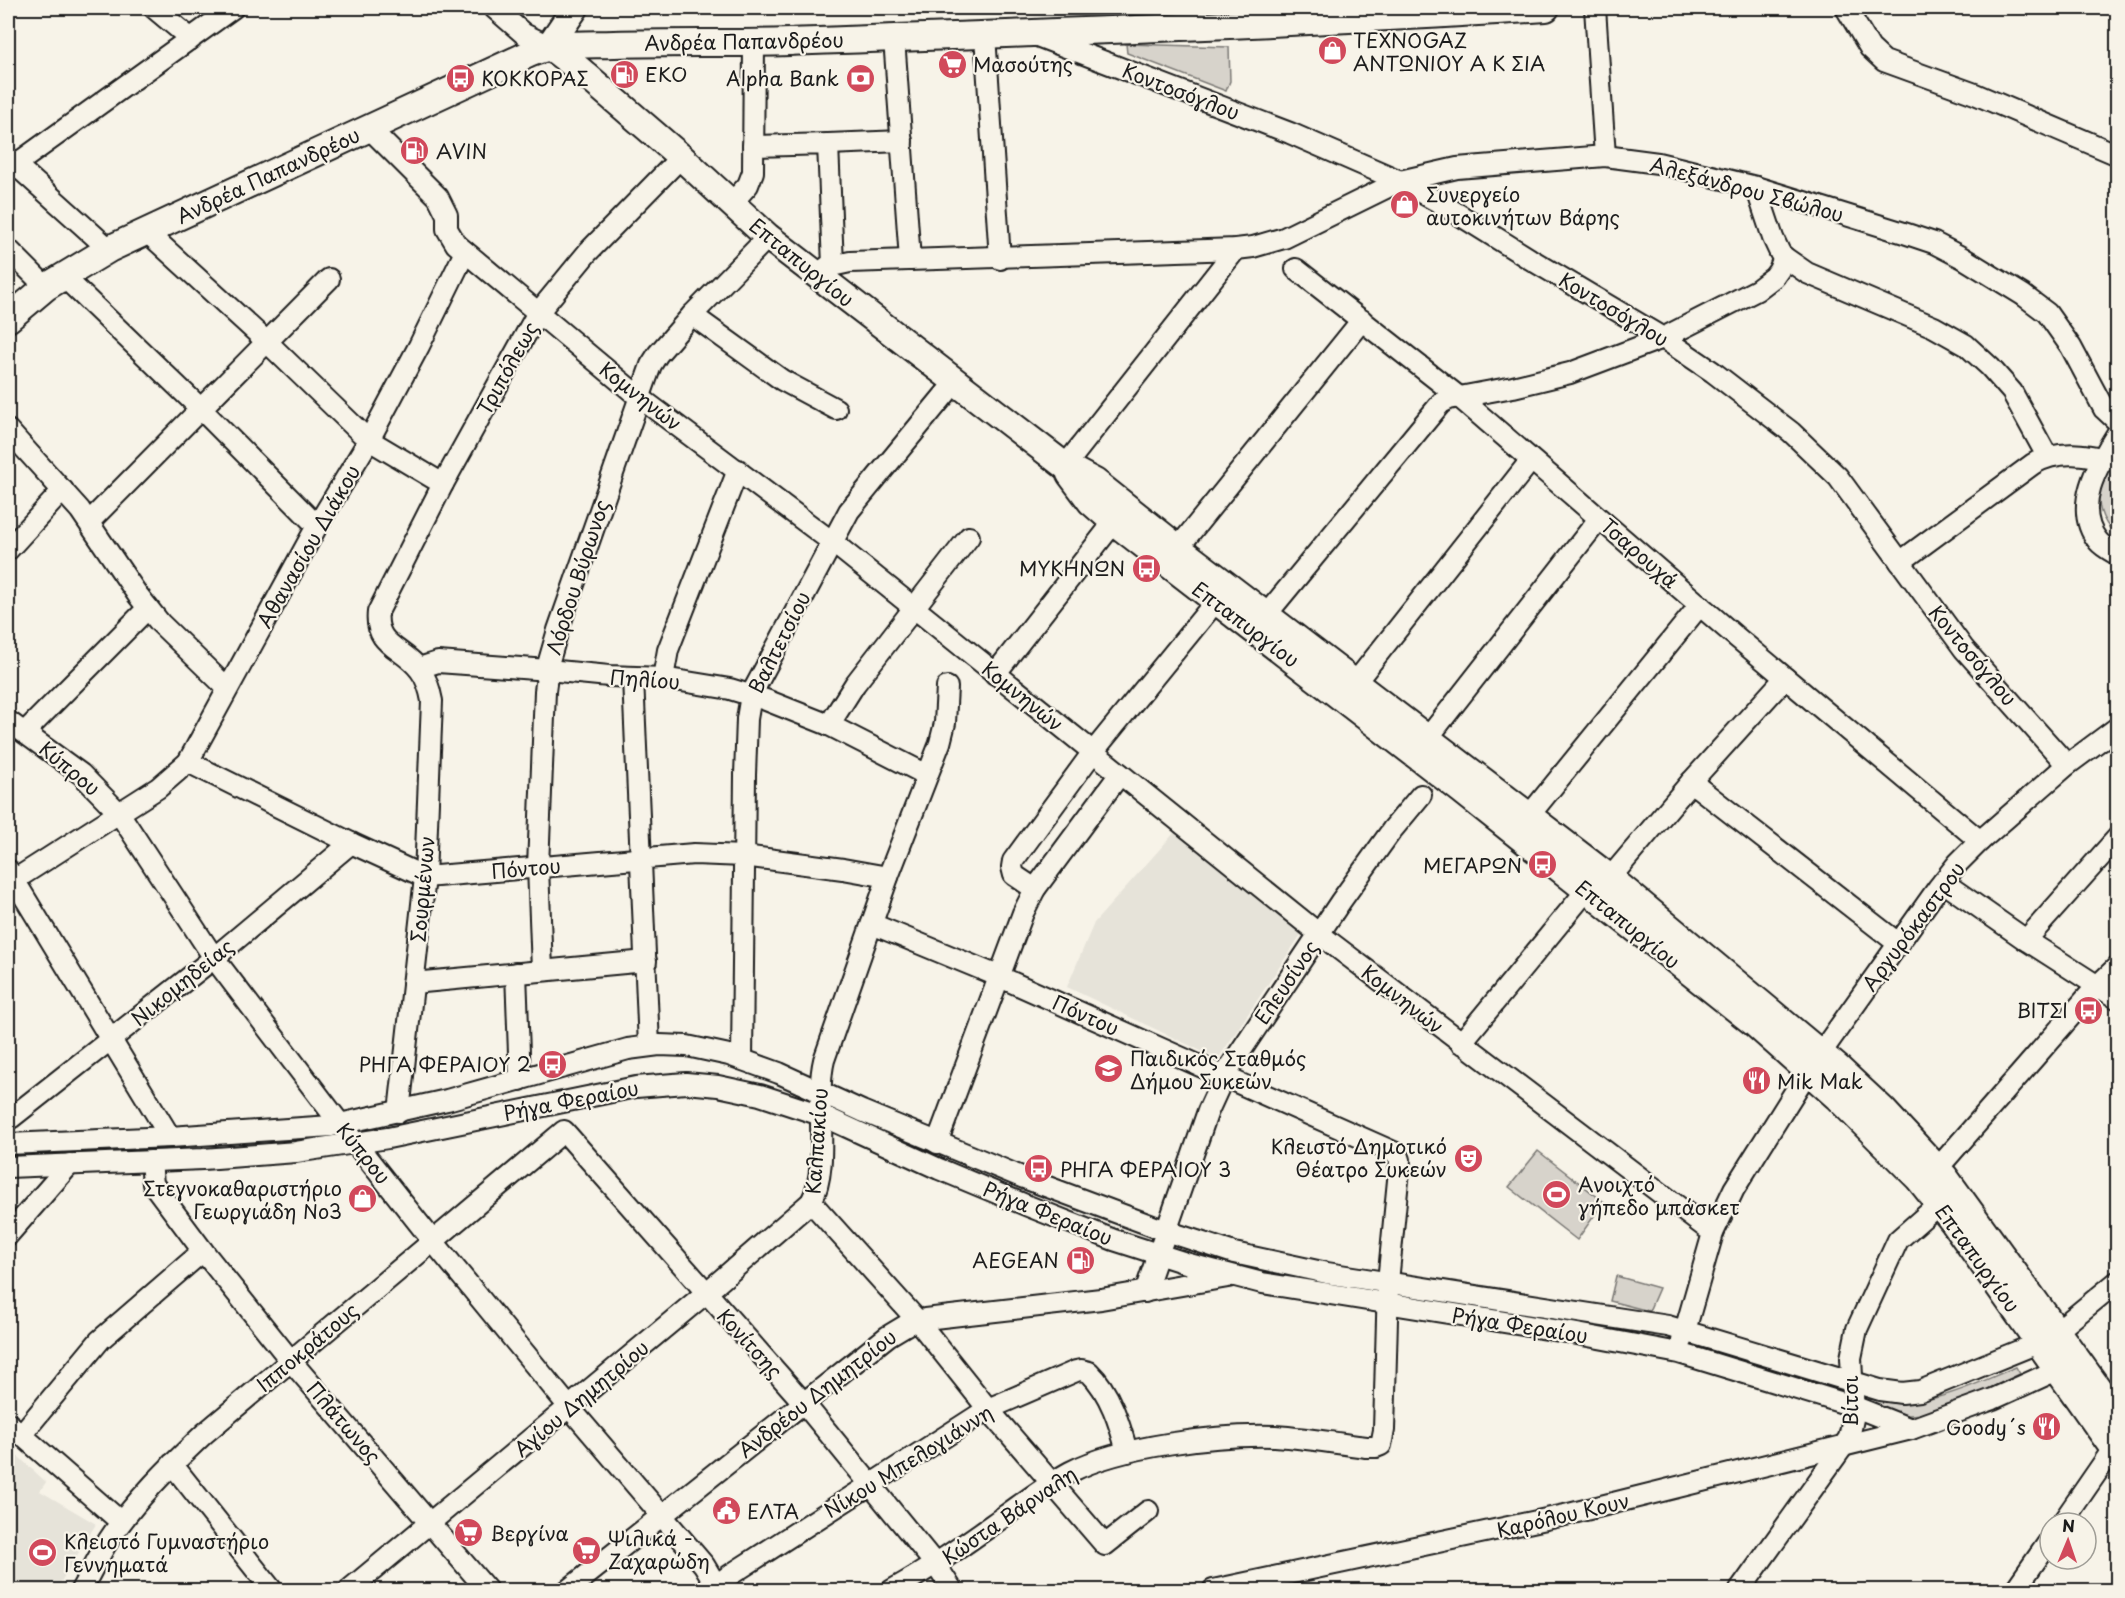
<svg xmlns="http://www.w3.org/2000/svg" width="2125" height="1598" font-family="'Playpen Sans',sans-serif">
	<rect width="100%" height="100%" fill="#f7f3e8"/>
	<filter id="ink" filterUnits="userSpaceOnUse"><feTurbulence type="fractalNoise" baseFrequency=".0167" numOctaves="2"/><feDisplacementMap in="SourceGraphic" scale="12" xChannelSelector="R" yChannelSelector="G"/><feConvolveMatrix kernelMatrix="1 2 1 2 8 2 1 2 1" color-interpolation-filters="sRGB"/></filter>
	<g filter="url(#ink)">
		<g fill="#e6e3d9">
			<path d="M1175,832l127,101 -84,126 -151,-72 27,-64z"/>
			<path d="M8,1447l38,35 -6,9 56,33 -40,66h-48z"/>
		</g>
		<g fill="#d7d3cb" stroke="#7a7874" stroke-width="1.5">
			<path d="M1126,44l103,3 1,34 -4,10 -99,-38z"/>
			<path d="M2108,468h9v68c-17,-16 -22,-33 -15,-56 1,-5 2,-8 6,-12z"/>
			<path d="M1538,1151l66,51 -27,38 -68,-53z"/>
			<path d="M1616,1276l43,12 -10,23 -39,-10z"/>
			<path d="M2016,1367l4,7c-27,12 -85,43 -113,41 -13,-1 -27,-9 -40,-14l6,-3c50,14 97,-12 143,-31z"/>
		</g>
		<g fill="none" stroke-linecap="round" stroke-linejoin="round">
			<defs>
				<g id="minor">
					<path d="M154,8l37,31"/>
					<path d="M494,8l30,26 25,12"/>
					<path d="M1595,8l10,148"/>
					<path d="M1846,8l24,40 14,13 91,33 143,61"/>
					<path d="M985,35l15,224"/>
					<path d="M1037,36l253,97 110,48 42,23 88,55 133,79 50,34 78,60 47,45 126,172 103,116"/>
					<path d="M894,38l16,222"/>
					<path d="M369,128l69,69 9,18v14l9,15 183,153 192,144 487,392 395,300"/>
					<path d="M828,144l74,-3"/>
					<path d="M753,146l75,-2 5,121"/>
					<path d="M8,158l101,91"/>
					<path d="M15,165l218,-157"/>
					<path d="M1756,187l17,51 7,15 4,4 23,16 127,54 32,18 24,22 22,25 35,64"/>
					<path d="M731,204l17,-19 5,-13 1,-129"/>
					<path d="M147,232l120,110 94,91 8,7 74,44"/>
					<path d="M8,249l38,38"/>
					<path d="M1296,269l163,128 275,238 246,206"/>
					<path d="M63,276l138,133 116,117"/>
					<path d="M817,277l10,-10 23,-5 386,-13 17,-2 31,-9 116,-57 57,-13 148,-12 53,7 98,24 148,46 30,10 29,15 60,37 24,18 24,34 33,62 14,13"/>
					<path d="M692,315l90,65 54,29"/>
					<path d="M8,430l72,80 57,84 23,29 67,65"/>
					<path d="M2118,432c-19,31 -47,75 -20,109 5,6 13,10 20,14"/>
					<path d="M1065,466l171,-217"/>
					<path d="M89,522l240,-243"/>
					<path d="M1178,548l184,-228"/>
					<path d="M8,550l55,-60"/>
					<path d="M1900,562l133,-98c26,-16 56,-9 85,-3"/>
					<path d="M1266,615l175,-212 8,-4 64,-12 57,-14 93,-35 94,-48 17,-13 5,-7 5,-13"/>
					<path d="M419,668l19,-6 110,8 61,6 54,2 67,11 36,11 63,25 98,50"/>
					<path d="M995,674l119,-152"/>
					<path d="M633,678l16,368"/>
					<path d="M663,678l5,-28 70,-180"/>
					<path d="M1355,683l176,-223"/>
					<path d="M8,721l73,53 38,39 95,145 127,167 91,115 137,167 135,158 15,25"/>
					<path d="M829,725l26,-41 114,-147"/>
					<path d="M25,732l123,-124"/>
					<path d="M1427,739l172,-220"/>
					<path d="M188,762l163,81 74,34 269,-23 50,2 99,13 45,8"/>
					<path d="M1691,782l208,162"/>
					<path d="M1528,817l172,-212"/>
					<path d="M8,870l162,267"/>
					<path d="M1610,878l81,-96 94,-104"/>
					<path d="M1943,882l83,58 92,59"/>
					<path d="M8,884l150,-96 30,-26 129,-236 52,-86 50,-94 46,-94"/>
					<path d="M1035,889l-21,-14 -2,-8 1,-6 80,-109 123,-151"/>
					<path d="M872,924l126,52 400,178 2,6 -12,122 -4,148 -3,15 -5,2h-10c-30,-4 -61,-9 -91,-11 -56,-2 -155,10 -205,36 -22,12 -43,28 -64,43 -37,26 -74,53 -114,75"/>
					<path d="M2026,940l92,-103"/>
					<path d="M542,970l-4,-103 7,-176 4,-30 9,-31 93,-265 7,-11 34,-39 76,-78"/>
					<path d="M516,973l4,107"/>
					<path d="M413,983l233,-22"/>
					<path d="M1461,1043l125,-152"/>
					<path d="M742,1059l3,-284 2,-56 4,-24 98,-184 107,-130"/>
					<path d="M399,1112l26,-235 7,-176c-2,-11 -5,-22 -12,-31 -17,-23 -46,-24 -42,-58l65,-128 94,-170 51,-62 93,-95"/>
					<path d="M11,1118l203,-160 137,-115"/>
					<path d="M937,1143l86,-230 12,-24 85,-115"/>
					<path d="M8,1144l162,-7 161,-11 116,-26 181,-51 31,-4 28,1 42,9 50,18 83,38 162,67 142,53 68,22 93,20 341,53 212,64 22,3 18,-2 118,-48 19,-12 61,-50"/>
					<path d="M151,1161l2,23 50,67 88,110 196,229"/>
					<path d="M8,1167l195,-8 93,-7 92,-14 248,-51 50,-4 32,3 42,9 61,20 118,54 89,37 86,34 75,24 73,19 310,50 107,20 174,53 58,23 82,-30 77,-35"/>
					<path d="M1938,1168l159,-182 21,-20"/>
					<path d="M811,1202l106,118 71,89 117,136 43,-34"/>
					<path d="M8,1235l62,-71"/>
					<path d="M1145,1292l63,-181 16,-35 117,-175 51,-71 29,-35"/>
					<path d="M1682,1341l31,-108 21,-44 74,-118 130,-183 20,-25 22,-22 87,-76 51,-38"/>
					<path d="M8,1423l113,99"/>
					<path d="M21,1435l79,-95 103,-89"/>
					<path d="M172,1464l100,126"/>
					<path d="M2062,1523l51,-74"/>
					<path d="M81,1590c9,-16 17,-33 27,-49 27,-41 62,-75 97,-108l359,-302 239,271 133,163 15,23"/>
					<path d="M349,1590l357,-297 105,-91c20,-36 3,-101 13,-142l64,-183 52,-134 5,-20 2,-36"/>
					<path d="M568,1590l320,-254 20,-12 17,-5 176,-20 127,-22"/>
					<path d="M710,1590l20,-15 258,-166 88,-38 5,-1 8,2c21,20 31,53 38,80"/>
					<path d="M1213,1590l352,-75 346,-86"/>
					<path d="M1740,1590l109,-152 5,-24 -3,-56 6,-29 41,-89 41,-36"/>
					<path d="M2015,1590l35,-50"/>
				</g>
				<g id="major">
					<path d="M549,46l31,24 101,87 87,80 297,229 30,16 83,66 432,330 228,190 45,42 62,67 173,239"/>
					<path d="M549,46l26,-38"/>
					<path d="M8,319l38,-32 63,-38 420,-195c26,-12 57,-9 85,-10 59,-2 117,0 175,-2 252,-9 505,-18 757,-34"/>
					<path d="M1070,474l21,28 23,20 347,268 293,233 83,74 81,81 36,45 164,232"/>
				</g>
			</defs>
			<use href="#minor" stroke="#1c1c1c" stroke-width="24"/>
			<use href="#major" stroke="#1c1c1c" stroke-width="30"/>
			<use href="#minor" stroke="#f7f3e8" stroke-width="20"/>
			<use href="#major" stroke="#f7f3e8" stroke-width="26"/>
		</g>
	</g>
	<defs>
		<symbol id="shop-disc" viewBox="-11 -11 22 22"><circle r="9.5" fill="#d1495b" stroke="#f7f3e8"/><path d="M-5-2.5h2.3a2.7 3.5 0 0 1 5.4 0H5L5.5 6h-11ZM-1.5-2.5h3a1.5 2.3 0 0 0-3 0Z" fill="#fff"/></symbol>
		<symbol id="supermarket-disc" viewBox="-11 -11 22 22"><circle r="9.5" fill="#d1495b" stroke="#f7f3e8"/><path d="M-6-5.5h2.5l.6 2H6L4.5 2H-2.5L-4.4-4H-6ZM-1.5 3.2a1.3 1.3 0 1 0 .1 0ZM3 3.2a1.3 1.3 0 1 0 .1 0Z" fill="#fff"/></symbol>
		<symbol id="fuel-disc" viewBox="-11 -11 22 22"><circle r="9.5" fill="#d1495b" stroke="#f7f3e8"/><path d="M-5.5-6h7V0h2V4h1.3V-2.5L3-4.5l.8-.8L6-3V5H2.5V1h-1V6h-7ZM-4.2-4.7v3.2H.2V-4.7Z" fill="#fff"/></symbol>
		<symbol id="bus-disc" viewBox="-11 -11 22 22"><circle r="9.5" fill="#d1495b" stroke="#f7f3e8"/><path d="M-5-6H5V4H4V6H2V4H-2V6H-4V4H-5ZM-3.5-4V0h7V-4ZM-3.5 1.2v1.5H-2V1.2ZM2 1.2v1.5H3.5V1.2Z" fill="#fff"/></symbol>
		<symbol id="bank-disc" viewBox="-11 -11 22 22"><circle r="9.5" fill="#d1495b" stroke="#f7f3e8"/><path d="M-6-4H6V4H-6ZM0-2.3a2.3 2.3 0 1 0 0 4.6a2.3 2.3 0 1 0 0-4.6Z" fill="#fff"/></symbol>
		<symbol id="school-disc" viewBox="-11 -11 22 22"><circle r="9.5" fill="#d1495b" stroke="#f7f3e8"/><path d="M0-5L7-2L0 1L-7-2ZM-4 1L0 2.5L4 1V4Q0 6-4 4Z" fill="#fff"/></symbol>
		<symbol id="restaurant-disc" viewBox="-11 -11 22 22"><circle r="9.5" fill="#d1495b" stroke="#f7f3e8"/><path d="M-5-6h1v4h1v-4h1v4h1v-4h1v5L-1.5 .5V6h-2V.5L-5-1ZM5-6V6H3V1.5H1.5Q1.5-4 5-6Z" fill="#fff"/></symbol>
		<symbol id="theatre-disc" viewBox="-11 -11 22 22"><circle r="9.5" fill="#d1495b" stroke="#f7f3e8"/><path d="M-5-5.5Q0-4 5-5.5V0Q5 5 0 6Q-5 5-5 0ZM-3.3-2.5H-1v1.5H-3.3ZM1-2.5H3.3v1.5H1ZM-2.8 1Q0 5.5 2.8 1Z" fill="#fff"/></symbol>
		<symbol id="stadium-disc" viewBox="-11 -11 22 22"><circle r="9.5" fill="#d1495b" stroke="#f7f3e8"/><path d="M0-5a6.5 5 0 1 0 0 10a6.5 5 0 1 0 0-10ZM-3.5-1.8h7v3.6h-7Z" fill="#fff"/></symbol>
		<symbol id="civic-disc" viewBox="-11 -11 22 22"><circle r="9.5" fill="#d1495b" stroke="#f7f3e8"/><path d="M-.6-6.5H3V-4.5H.6V-3L4-1V1h2V6H-6V1h2V-1L-.6-3ZM-1.2 2.5V6h2.4V2.5Z" fill="#fff"/></symbol>
	</defs>
	<g fill-rule="evenodd">
		<use href="#shop-disc" x="1316" y="34" width="33" height="33"/>
		<use href="#supermarket-disc" x="936" y="48" width="33" height="33"/>
		<use href="#fuel-disc" x="608" y="58" width="33" height="33"/>
		<use href="#bus-disc" x="444" y="62" width="33" height="33"/>
		<use href="#bank-disc" x="844" y="62" width="33" height="33"/>
		<use href="#fuel-disc" x="398" y="134" width="33" height="33"/>
		<use href="#shop-disc" x="1388" y="188" width="33" height="33"/>
		<use href="#bus-disc" x="1130" y="552" width="33" height="33"/>
		<use href="#bus-disc" x="1526" y="848" width="33" height="33"/>
		<use href="#bus-disc" x="2072" y="994" width="33" height="33"/>
		<use href="#bus-disc" x="536" y="1048" width="33" height="33"/>
		<use href="#school-disc" x="1092" y="1052" width="33" height="33"/>
		<use href="#restaurant-disc" x="1740" y="1064" width="33" height="33"/>
		<use href="#theatre-disc" x="1452" y="1142" width="33" height="33"/>
		<use href="#bus-disc" x="1022" y="1152" width="33" height="33"/>
		<use href="#stadium-disc" x="1540" y="1178" width="33" height="33"/>
		<use href="#shop-disc" x="346" y="1182" width="33" height="33"/>
		<use href="#fuel-disc" x="1064" y="1244" width="33" height="33"/>
		<use href="#restaurant-disc" x="2030" y="1410" width="33" height="33"/>
		<use href="#civic-disc" x="710" y="1494" width="33" height="33"/>
		<use href="#supermarket-disc" x="452" y="1516" width="33" height="33"/>
		<use href="#supermarket-disc" x="570" y="1534" width="33" height="33"/>
		<use href="#stadium-disc" x="26" y="1536" width="33" height="33"/>
	</g>
	<g text-anchor="middle" dominant-baseline="central" stroke-width="4.5" stroke-linejoin="round" paint-order="stroke">
		<g font-size="20" fill="#1c1c1c" stroke="#f7f3e8" text-anchor="start">
			<text x="1353" y="40">TEXNOGAZ<tspan x="1353" dy="23">ΑΝΤΩΝΙΟΥ Α Κ ΣΙΑ</tspan></text>
			<text x="973" y="64">Μασούτης</text>
			<text x="645" y="74">ΕΚΟ</text>
			<text x="481" y="78">ΚΟΚΚΟΡΑΣ</text>
			<text x="839" y="78" text-anchor="end">Alpha Bank</text>
			<text x="436" y="151">AVIN</text>
			<text x="1426" y="194">Συνεργείο<tspan x="1426" dy="23">αυτοκινήτων Βάρης</tspan></text>
			<text x="1125" y="568" text-anchor="end">ΜΥΚΗΝΩΝ</text>
			<text x="1522" y="865" text-anchor="end">ΜΕΓΑΡΩΝ</text>
			<text x="2068" y="1010" text-anchor="end">ΒΙΤΣΙ</text>
			<text x="1130" y="1058">Παιδικός Σταθμός<tspan x="1130" dy="23">Δήμου Συκεών</tspan></text>
			<text x="531" y="1064" text-anchor="end">ΡΗΓΑ ΦΕΡΑΙΟΥ 2</text>
			<text x="1777" y="1081">Mik Mak</text>
			<text x="1447" y="1146" text-anchor="end">Κλειστό Δημοτικό<tspan x="1447" dy="23">Θέατρο Συκεών</tspan></text>
			<text x="1060" y="1169">ΡΗΓΑ ΦΕΡΑΙΟΥ 3</text>
			<text x="1578" y="1184">Ανοιχτό<tspan x="1578" dy="23">γήπεδο μπάσκετ</tspan></text>
			<text x="342" y="1188" text-anchor="end">Στεγνοκαθαριστήριο<tspan x="342" dy="23">Γεωργιάδη Νο3</tspan></text>
			<text x="1059" y="1260" text-anchor="end">AEGEAN</text>
			<text x="2026" y="1427" text-anchor="end">Goody´s</text>
			<text x="747" y="1511">ΕΛΤΑ</text>
			<text x="490" y="1533">Βεργίνα</text>
			<text x="608" y="1538">Ψιλικά -<tspan x="608" dy="23">Ζαχαρώδη</tspan></text>
			<text x="64" y="1541">Κλειστό Γυμναστήριο<tspan x="64" dy="23">Γεννηματά</tspan></text>
		</g>
		<g font-size="20" fill="#1c1c1c" stroke="#f7f3e8">
			<text transform="translate(744 41) rotate(-1)">Ανδρέα Παπανδρέου</text>
			<text transform="translate(1181 91) rotate(21)">Κοντοσόγλου</text>
			<text transform="translate(268 175) rotate(-25)">Ανδρέα Παπανδρέου</text>
			<text transform="translate(1747 189) rotate(15)">Αλεξάνδρου Σβώλου</text>
			<text transform="translate(802 262) rotate(39)">Επταπυργίου</text>
			<text transform="translate(1614 309) rotate(31)">Κοντοσόγλου</text>
			<text transform="translate(507 368) rotate(-61)">Τριπόλεως</text>
			<text transform="translate(641 396) rotate(38)">Κομνηνών</text>
			<text transform="translate(308 546) rotate(-60)">Αθανασίου Διάκου</text>
			<text transform="translate(1640 553) rotate(41)">Τσαρουχά</text>
			<text transform="translate(577 577) rotate(-72)">Λόρδου Βύρωνος</text>
			<text transform="translate(1246 624) rotate(37)">Επταπυργίου</text>
			<text transform="translate(779 642) rotate(-63)">Βαλτετσίου</text>
			<text transform="translate(1973 655) rotate(50)">Κοντοσόγλου</text>
			<text transform="translate(645 679) rotate(4)">Πηλίου</text>
			<text transform="translate(1023 696) rotate(39)">Κομνηνών</text>
			<text transform="translate(70 768) rotate(40)">Κύπρου</text>
			<text transform="translate(526 868) rotate(-5)">Πόντου</text>
			<text transform="translate(422 889) rotate(-85)">Σουρμένων</text>
			<text transform="translate(1628 924) rotate(39)">Επταπυργίου</text>
			<text transform="translate(1913 926) rotate(-53)">Αργυρόκαστρου</text>
			<text transform="translate(182 982) rotate(-39)">Νικομηδείας</text>
			<text transform="translate(1286 982) rotate(-56)">Ελευσίνος</text>
			<text transform="translate(1403 999) rotate(38)">Κομνηνών</text>
			<text transform="translate(1086 1015) rotate(24)">Πόντου</text>
			<text transform="translate(571 1100) rotate(-11)">Ρήγα Φεραίου</text>
			<text transform="translate(816 1141) rotate(-86)">Καλπακίου</text>
			<text transform="translate(364 1153) rotate(51)">Κύπρου</text>
			<text transform="translate(1048 1213) rotate(22)">Ρήγα Φεραίου</text>
			<text transform="translate(1978 1258) rotate(54)">Επταπυργίου</text>
			<text transform="translate(1520 1325) rotate(9)">Ρήγα Φεραίου</text>
			<text transform="translate(750 1343) rotate(48)">Κονίτσης</text>
			<text transform="translate(307 1347) rotate(-40)">Ιπποκράτους</text>
			<text transform="translate(817 1393) rotate(-38)">Ανδρέου Δημητρίου</text>
			<text transform="translate(581 1398) rotate(-40)">Αγίου Δημητρίου</text>
			<text transform="translate(1850 1401) rotate(-90)">Βίτσι</text>
			<text transform="translate(344 1422) rotate(49)">Πλάτωνος</text>
			<text transform="translate(908 1461) rotate(-32)">Νίκου Μπελογιάννη</text>
			<text transform="translate(1009 1515) rotate(-34)">Κώστα Βάρναλη</text>
			<text transform="translate(1563 1515) rotate(-13)">Καρόλου Κουν</text>
		</g>
	</g>
	<rect width="2125" height="1598" fill="none" stroke="#f7f3e8" stroke-width="30"/>
	<rect x="15" y="15" width="2095" height="1568" fill="none" stroke="#1c1c1c" stroke-width="2" filter="url(#ink)"/>
	<g transform="translate(2068 1541) rotate(2)"><circle r="28" fill="#f7f3e8" stroke="#9f9d96" stroke-width="1.5"/>
	<path d="M0-4.5L10 22L0 15L-10 22Z" fill="#d1495b"/>
	<text y="-9" font-size="16" font-weight="bold" text-anchor="middle" fill="#1c1c1c">N</text>
	</g>
</svg>
